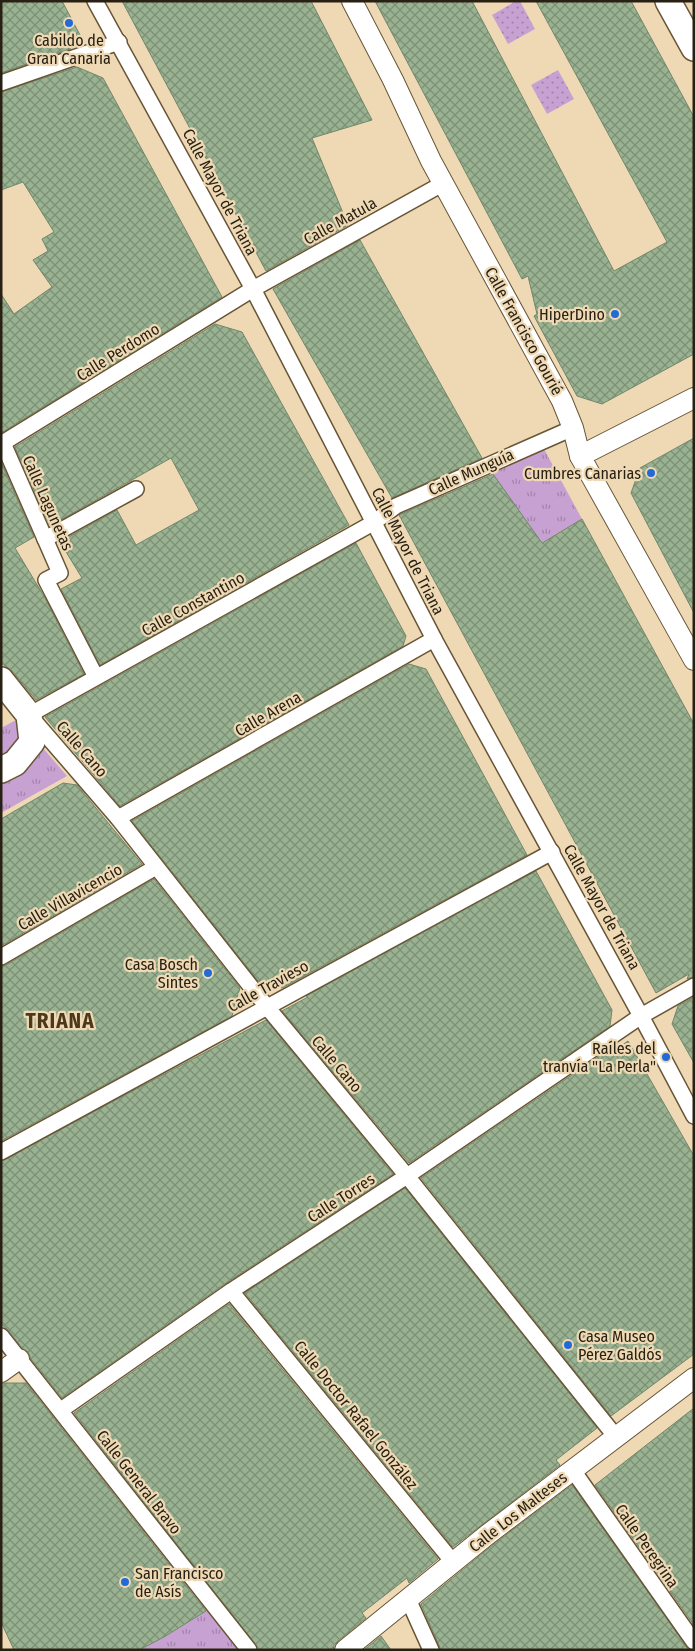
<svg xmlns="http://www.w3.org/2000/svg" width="695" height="1651" font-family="'Fira Sans Condensed',sans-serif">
	<defs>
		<pattern id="park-tufts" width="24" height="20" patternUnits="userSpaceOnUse" patternTransform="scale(1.25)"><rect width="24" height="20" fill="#c8a1d3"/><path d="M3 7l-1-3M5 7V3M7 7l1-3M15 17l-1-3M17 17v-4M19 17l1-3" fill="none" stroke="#a283aa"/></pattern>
		<pattern id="garden-dots" width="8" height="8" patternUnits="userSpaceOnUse" patternTransform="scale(1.25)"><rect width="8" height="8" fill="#c8a1d3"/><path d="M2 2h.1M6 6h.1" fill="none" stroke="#a283aa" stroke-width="1.8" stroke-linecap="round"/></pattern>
		<pattern id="building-cross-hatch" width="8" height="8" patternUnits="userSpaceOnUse" patternTransform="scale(1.25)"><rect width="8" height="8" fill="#99b292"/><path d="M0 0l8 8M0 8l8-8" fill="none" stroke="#7d9076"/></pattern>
	</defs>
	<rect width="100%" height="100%" fill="#efd9b5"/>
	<g fill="url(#park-tufts)">
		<path d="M544,449l38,70 -41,24 -50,-71z"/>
		<path d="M18,719l49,57 -66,37v-85z"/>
		<path d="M210,1609l31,41h-102l25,-13z"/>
	</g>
	<g fill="url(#garden-dots)">
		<path d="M516,1h4l15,28 -27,15 -16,-29z"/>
		<path d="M558,70l16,29 -27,15 -16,-29z"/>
	</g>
	<g fill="url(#building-cross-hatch)" stroke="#708769">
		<path d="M1,1h61l18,34 -10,14 -69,24z"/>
		<path d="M122,1h189l61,119 -60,18 36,87 -82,46z"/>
		<path d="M375,1h97l142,270 53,-29 -131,-241h95l63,116v237l-92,50 -25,-8 -43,-80 3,-2 -9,-38 -6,3z"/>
		<path d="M77,67l26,11 119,219 -221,136v-139l13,20 38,-27 -19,-27 15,-9 -6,-12 12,-7 -31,-50 -22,8v-98z"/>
		<path d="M360,240l122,218 -90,40 -119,-209z"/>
		<path d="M215,324l27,8 107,193 -249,140 -39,-76 21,-11 -22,-36 57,-32 19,35 63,-35 -28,-52 -121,68 -35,-79z"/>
		<path d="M694,438v175l-63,-120 9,-25z"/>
		<path d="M1,462l33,75 -19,11 30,50 39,76 -48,26 -24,-29 -11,-8z"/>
		<path d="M493,474l49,69 40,-24 112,205v253l-7,2 2,-5 -33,19 -257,-478z"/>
		<path d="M356,543l50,93 -3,10 -283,160 -75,-89z"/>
		<path d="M409,664l17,5 101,186 -245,133 -24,-7 -126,-160z"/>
		<path d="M63,783l14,2 65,79 -141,82v-127z"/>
		<path d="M536,871l76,139 -2,16 -201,137 -127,-152 26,-14 -2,-1z"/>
		<path d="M154,879l86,109 -8,28 -231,125v-175l5,-1z"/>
		<path d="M694,997v66l-22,-39 6,-18z"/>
		<path d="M266,1020l127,154 -167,109 -164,115 -31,-39 -3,-7 -6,-4 -14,-18 -7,-6v-163z"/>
		<path d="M628,1041l66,115v198l-83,62 -190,-238 186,-127 -1,5z"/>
		<path d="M405,1188l192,240 -41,32 4,5 -107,82 -208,-254z"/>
		<path d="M229,1304l209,255 -29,24 -2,-5 -45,35 4,5 -28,23 -4,4 -1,5h-73l-186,-237z"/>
		<path d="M4,1383h22l180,228 -42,26 -25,13h-125l-13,-28v-238z"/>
		<path d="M694,1408v217l-99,-140z"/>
		<path d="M572,1485l117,165h-248l-20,-46 73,-60z"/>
		<path d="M381,1636l10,14h-27z"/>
	</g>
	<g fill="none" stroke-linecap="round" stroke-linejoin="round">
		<defs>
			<g id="pedestrian">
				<path d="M95,1l158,288 181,350 207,377 53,100"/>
				<path d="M1,83l118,-41"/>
				<path d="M573,428l-177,78 -23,17 -344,192 89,103 149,189 140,169 209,261"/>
				<path d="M3,443l57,130 -14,7 50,97"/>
				<path d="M1,444l252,-155 191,-106"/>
				<path d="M45,539l91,-50"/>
				<path d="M118,818l316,-179"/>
				<path d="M1,957l155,-90"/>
				<path d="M1,1152l551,-300"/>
				<path d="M231,1291l222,271"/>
				<path d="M1,1336l248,314"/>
				<path d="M61,1410l170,-119 176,-115 234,-160 53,-30"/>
				<path d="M572,1469l122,173"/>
				<path d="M408,1599l23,51"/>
			</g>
			<g id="minor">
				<path d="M352,1l41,79 38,81 131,240 11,27 7,28 114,204"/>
				<path d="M580,456l114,-58"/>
				<path d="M1,1372l18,-13"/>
				<path d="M345,1650l142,-115 207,-157"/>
			</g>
			<g id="tertiary">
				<path d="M668,1l26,47"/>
				<path d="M1,680l28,35 3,27 -17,21 -14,7"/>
			</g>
		</defs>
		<use href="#pedestrian" stroke="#685536" stroke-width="18"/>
		<use href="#minor" stroke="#685536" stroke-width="22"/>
		<use href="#tertiary" stroke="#685536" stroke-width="28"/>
		<use href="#pedestrian" stroke="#fff" stroke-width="15"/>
		<use href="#minor" stroke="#fff" stroke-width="20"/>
		<use href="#tertiary" stroke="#fff" stroke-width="25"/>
	</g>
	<g fill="#226bd7" stroke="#efd9b5" stroke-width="2">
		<circle cx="69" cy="23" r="5"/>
		<circle cx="615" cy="314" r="5"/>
		<circle cx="651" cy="473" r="5"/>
		<circle cx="208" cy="973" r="5"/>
		<circle cx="666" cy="1057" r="5"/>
		<circle cx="568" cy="1345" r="5"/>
		<circle cx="125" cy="1582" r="5"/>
	</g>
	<g text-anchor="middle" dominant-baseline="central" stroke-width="4.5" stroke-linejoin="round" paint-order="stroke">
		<g font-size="16" fill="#282013" stroke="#efd9b5" text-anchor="end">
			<text x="69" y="40" text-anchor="middle">Cabildo de<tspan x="69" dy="18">Gran Canaria</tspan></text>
			<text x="605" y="314">HiperDino</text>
			<text x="641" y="473">Cumbres Canarias</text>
			<text x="198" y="964">Casa Bosch<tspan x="198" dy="18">Sintes</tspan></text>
			<text x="656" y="1048">Raíles del<tspan x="656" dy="18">tranvía "La Perla"</tspan></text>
			<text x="578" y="1336" text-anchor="start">Casa Museo<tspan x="578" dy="18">Pérez Galdós</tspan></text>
			<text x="135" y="1573" text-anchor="start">San Francisco<tspan x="135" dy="18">de Asís</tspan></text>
		</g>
		<g font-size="16" fill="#282013" stroke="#efd9b5">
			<text transform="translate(220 192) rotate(62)">Calle Mayor de Triana</text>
			<text transform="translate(340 221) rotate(-29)">Calle Matula</text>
			<text transform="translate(524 331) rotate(61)">Calle Francisco Gourié</text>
			<text transform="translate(118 352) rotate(-32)">Calle Perdomo</text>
			<text transform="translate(471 472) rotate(-24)">Calle Munguía</text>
			<text transform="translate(48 503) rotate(66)">Calle Lagunetas</text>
			<text transform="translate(408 551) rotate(63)">Calle Mayor de Triana</text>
			<text transform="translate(193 604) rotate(-29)">Calle Constantino</text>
			<text transform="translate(268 714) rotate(-30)">Calle Arena</text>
			<text transform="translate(82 749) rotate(49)">Calle Cano</text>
			<text transform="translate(70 897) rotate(-30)">Calle Villavicencio</text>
			<text transform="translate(602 907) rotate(61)">Calle Mayor de Triana</text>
			<text transform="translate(268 986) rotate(-29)">Calle Travieso</text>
			<text transform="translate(337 1064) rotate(50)">Calle Cano</text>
			<text transform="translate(341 1198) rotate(-33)">Calle Torres</text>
			<text transform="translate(356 1415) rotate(51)">Calle Doctor Rafael González</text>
			<text transform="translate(139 1482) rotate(52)">Calle General Bravo</text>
			<text transform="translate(518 1512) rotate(-38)">Calle Los Malteses</text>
			<text transform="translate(647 1546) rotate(55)">Calle Peregrina</text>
		</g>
		<g font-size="21" font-weight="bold" letter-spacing="1" fill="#4c391b" stroke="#efd9b5">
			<text x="60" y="1021">TRIANA</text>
		</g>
	</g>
	<rect width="695" height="1651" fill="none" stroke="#282013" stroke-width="5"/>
</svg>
